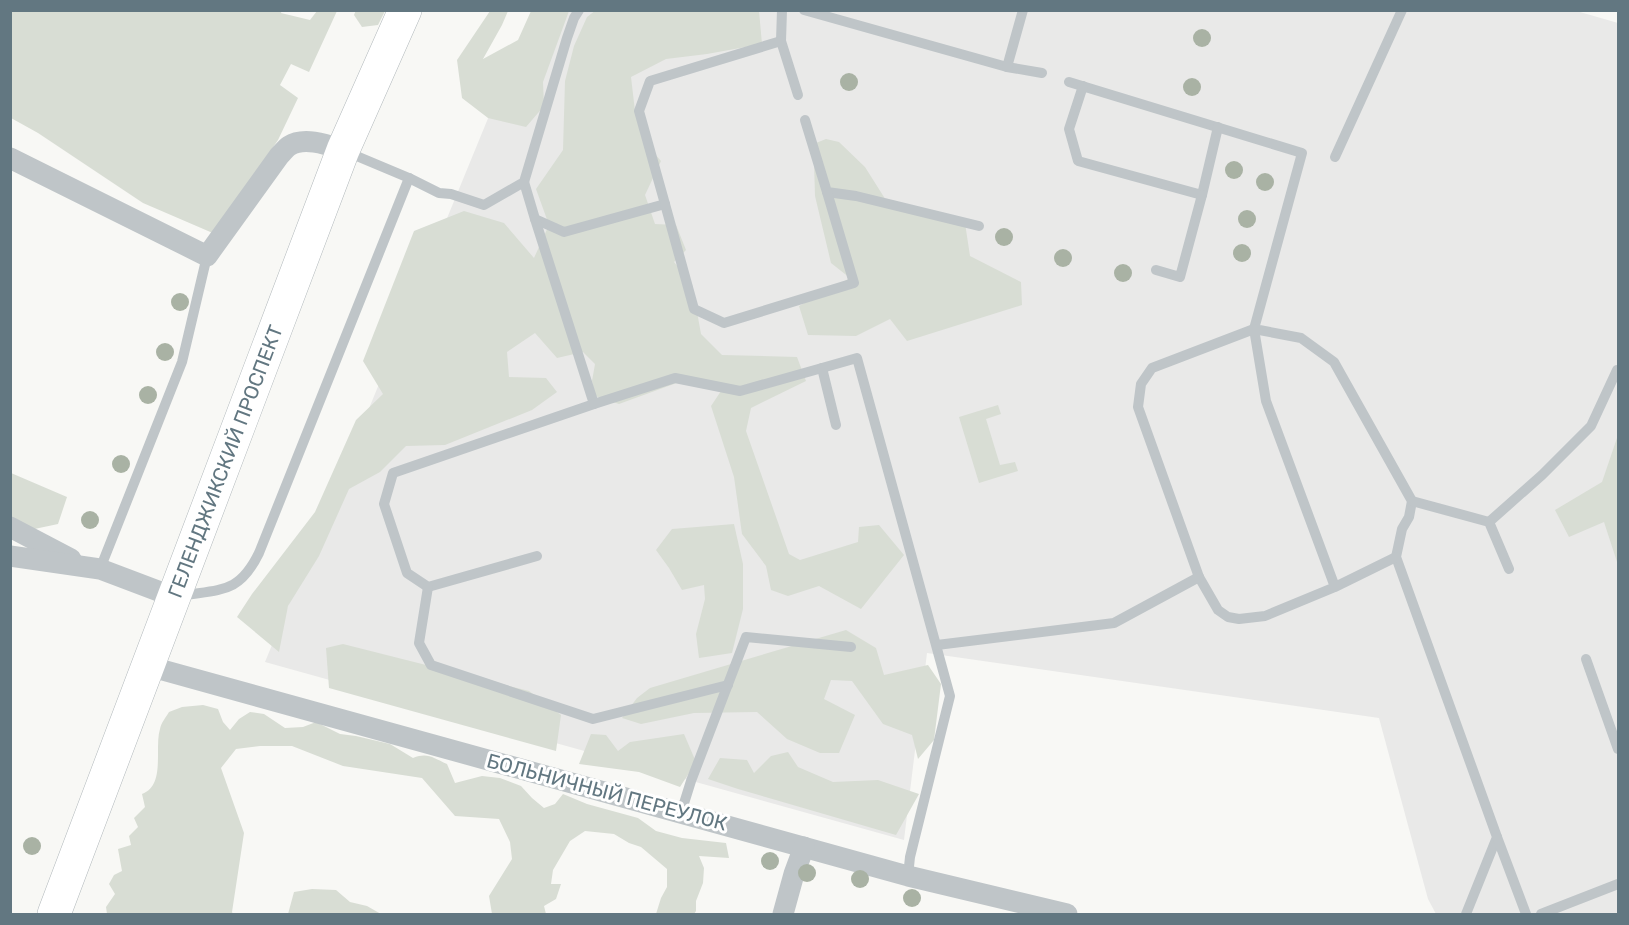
<svg xmlns="http://www.w3.org/2000/svg" width="1629" height="925" font-family="Rubik,sans-serif">
	<rect width="100%" height="100%" fill="#f8f8f5"/>
	<path fill="#e9e9e8" d="M1573,10l45,13v891h-182l-8,-15 -49,-181 -452,-65 -23,187 -639,-178 267,-651z"/>
	<g fill="#d8ddd4">
		<path d="M282,10l-1,3 29,7 7,-9h20l-28,61 -18,-8 -11,21 18,13 -20,42 -63,94 -72,-31 -105,-70 -27,-15v-107z"/>
		<path d="M356,10h29v1l-7,14 -16,2 -8,-12z"/>
		<path d="M596,10l163,1 3,33 -55,10 -41,5 -35,18 4,34 13,35 13,15 -16,34 10,29 21,1 10,25 -12,12 18,22 9,50 21,21 75,2 9,24 -55,27 -5,23 43,123 11,6 58,-18 1,-15 20,-2 25,30 -43,54 -42,-23 -31,10 -17,-6 -5,-24 -24,-32 -8,-57 -23,-71 14,-21 -32,-8 -74,27 -24,-8 -3,-15 3,-17 -12,-12 -26,6 -22,-25 -28,19 2,25 37,1 11,14 -25,18 -87,35 -39,1 -26,26 -31,17 -30,67 -31,50 -9,46 -42,-35 15,-23 63,-82 41,-92 27,-26 -20,-33 51,-130 50,-20 40,12 30,35 15,-33 -13,-36 27,-39 2,-69 9,-35 13,-29z"/>
		<path d="M490,11h18l-6,14 -19,34 35,-19 13,-29h38l-26,71 1,24 -18,21 -38,-9 -26,-20 -5,-38z"/>
		<path d="M826,139l13,3 26,25 24,38 76,18 5,33 51,26 1,23 -115,36 -17,-22 -34,17 -48,-1 -9,-29 51,-28 -19,-15 -16,-67 -1,-34 2,-19z"/>
		<path d="M998,405l3,9 -15,5 14,46 15,-3 3,9 -39,12 -20,-66z"/>
		<path d="M1618,435v130l-14,-43 -35,15 -14,-27 47,-28z"/>
		<path d="M11,473l56,24 -9,27 -47,10z"/>
		<path d="M734,524l9,40v45l-11,44 -33,5 -3,-24 9,-35 -1,-14 -22,5 -13,-22 -13,-18 16,-21z"/>
		<path d="M846,630l30,18 8,27 44,-10 13,19 -7,56 -16,19 -6,-24 -29,-11 -31,-43 -21,-1 -7,19 31,16 -16,38h-19l-33,-14 -30,-27 -63,1 -53,11 -19,-6 15,-20 13,-10z"/>
		<path d="M343,644l186,47 32,24 -5,36 -227,-63 -3,-40z"/>
		<path d="M203,705l15,4 5,13 7,8 9,-11 11,-7 14,2 21,14 18,-1 13,-5 24,12 16,2 34,8 23,14c15,-6 20,0 34,6l8,19 27,-7 18,2 21,8 11,12 12,10 11,-4 8,-10 24,10 51,14 18,13 26,7 44,5 3,15 -30,-2 5,12 -1,15 -7,18v10l-2,3h-38l5,-16 6,-11v-18l-26,-22 -12,-4 -15,-9 -29,-3 -15,10 -17,29 -2,14h10l-5,15 -12,7 2,8h-54l-3,-18 23,-37 -2,-17 -11,-23 -44,-3 -33,-38 -79,-12 -51,-20h-32l-24,3 -15,19 23,65 -12,79 1,2h-126l-1,-7 9,-13 -6,-10 5,-9 8,-4 -4,-22 13,-4 -2,-9 9,-9 -4,-9 11,-11 -3,-13c24,-9 12,-46 18,-65 1,-6 6,-12 9,-17l13,-5z"/>
		<path d="M591,734l15,1 12,16 12,-9 54,-8 12,28 -16,25 -41,-15 -60,-8z"/>
		<path d="M788,752l10,15 35,15 45,-2 41,14 -23,41 -158,-46 -30,-10 12,-21 27,2 7,13 17,-17z"/>
		<path d="M312,889l24,1 14,12 17,4 14,8h-93l6,-22z"/>
	</g>
	<g fill="none" stroke-linecap="round" stroke-linejoin="round">
		<defs>
			<g id="primary">
				<path id="s1" d="M54,914l289,-764 62,-140"/>
			</g>
		</defs>
		<use href="#primary" stroke="#b2b9bc" stroke-width="34"/>
		<g stroke="#bfc5c8" stroke-width="10">
			<path d="M782,10l-1,31 17,54"/>
			<path d="M804,10l203,57 35,6"/>
			<path d="M1007,67l16,-57"/>
			<path d="M1069,82l233,71 -48,176 47,9 33,24 78,139 -3,16 -7,12 -6,28 101,280 -31,77"/>
			<path d="M1083,86l-14,43 9,32 124,34 16,-68"/>
			<path d="M805,120l22,72 29,4 123,30"/>
			<path d="M347,152l62,26 30,15 12,1 33,11 40,-23 43,-144 7,-20 5,-8"/>
			<path d="M1335,157l67,-147"/>
			<path d="M524,182l11,37 29,13 101,-28 -26,-93 11,-30 131,-40"/>
			<path d="M665,204l29,105 30,14 130,-40 -27,-91"/>
			<path d="M535,219l59,185 -201,69 -9,31 23,69 21,14 109,-31"/>
			<path d="M1156,270l24,7 22,-82"/>
			<path d="M594,404l81,-26 65,13 82,-23"/>
			<path d="M836,425l-14,-57 35,-10 93,338 -40,161 -2,19"/>
			<path d="M1412,501l77,21 20,47"/>
			<path d="M1489,522l53,-47 49,-49 26,-56"/>
			<path d="M100,569l82,-207 25,-106"/>
			<path d="M428,587l-9,56 12,22 162,54 135,-34"/>
			<path d="M1335,587l-69,-186 -12,-72 -102,39 -11,16 -3,23 61,170 19,33 10,7 11,2 26,-3 70,-29 61,-30"/>
			<path d="M180,596c41,-7 59,-2 79,-43l150,-375"/>
			<path d="M937,645l177,-22 85,-46"/>
			<path d="M1586,659l32,90"/>
			<path d="M681,813l10,-32 55,-144 105,10"/>
			<path d="M1497,837l29,77"/>
			<path d="M1541,914l77,-30"/>
		</g>
		<g stroke="#bfc5c8" stroke-width="21">
			<path d="M10,158l197,98 72,-100c3,-3 7,-8 10,-10 15,-10 39,-1 54,4"/>
			<path d="M10,527l61,32"/>
			<path d="M10,556l90,13 74,28"/>
			<path d="M148,666l760,210 159,38"/>
			<path d="M783,914l11,-40 10,-27"/>
		</g>
		<use href="#primary" stroke="#fff" stroke-width="33"/>
	</g>
	<g fill="#a9b2a4">
		<circle cx="1202" cy="38" r="9"/>
		<circle cx="849" cy="82" r="9"/>
		<circle cx="1192" cy="87" r="9"/>
		<circle cx="1234" cy="170" r="9"/>
		<circle cx="1265" cy="182" r="9"/>
		<circle cx="1247" cy="219" r="9"/>
		<circle cx="1004" cy="237" r="9"/>
		<circle cx="1242" cy="253" r="9"/>
		<circle cx="1063" cy="258" r="9"/>
		<circle cx="1123" cy="273" r="9"/>
		<circle cx="180" cy="302" r="9"/>
		<circle cx="165" cy="352" r="9"/>
		<circle cx="148" cy="395" r="9"/>
		<circle cx="121" cy="464" r="9"/>
		<circle cx="90" cy="520" r="9"/>
		<circle cx="32" cy="846" r="9"/>
		<circle cx="770" cy="861" r="9"/>
		<circle cx="807" cy="873" r="9"/>
		<circle cx="860" cy="879" r="9"/>
		<circle cx="912" cy="898" r="9"/>
	</g>
	<g text-anchor="middle" dominant-baseline="central" stroke-width="6" stroke-linejoin="round" paint-order="stroke">
		<g font-size="20" fill="#627781" stroke="#fff">
			<text stroke="none"><textPath href="#s1" startOffset="484">ГЕЛЕНДЖИКСКИЙ ПРОСПЕКТ</textPath></text>
			<text transform="translate(607 792) rotate(15)">БОЛЬНИЧНЫЙ ПЕРЕУЛОК</text>
		</g>
	</g>
	<rect width="1629" height="925" fill="none" stroke="#627781" stroke-width="24"/>
</svg>
